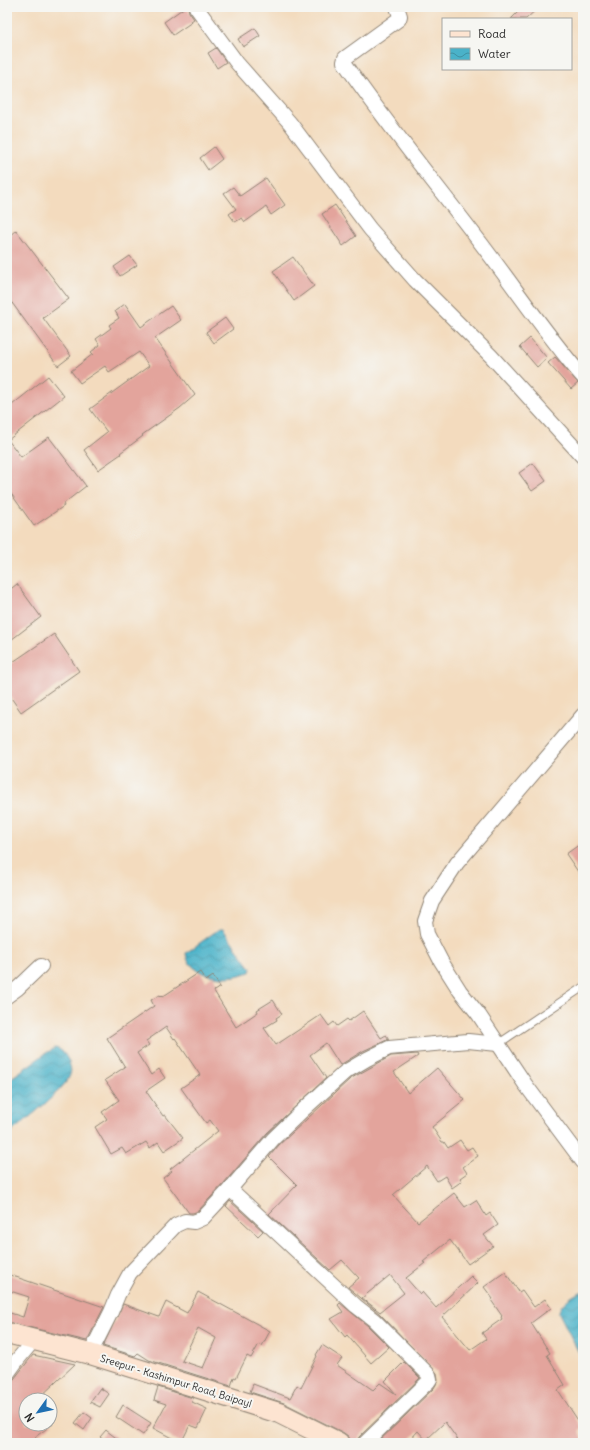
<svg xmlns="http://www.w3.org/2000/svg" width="590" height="1450" font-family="Delius,sans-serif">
	<defs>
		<pattern id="water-waves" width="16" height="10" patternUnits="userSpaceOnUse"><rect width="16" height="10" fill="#4ab2c9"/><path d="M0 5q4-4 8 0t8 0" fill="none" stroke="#3e91a3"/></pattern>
	</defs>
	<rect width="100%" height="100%" fill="#f6f6f2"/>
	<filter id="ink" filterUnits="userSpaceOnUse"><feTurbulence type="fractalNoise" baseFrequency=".025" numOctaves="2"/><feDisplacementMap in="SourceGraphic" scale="8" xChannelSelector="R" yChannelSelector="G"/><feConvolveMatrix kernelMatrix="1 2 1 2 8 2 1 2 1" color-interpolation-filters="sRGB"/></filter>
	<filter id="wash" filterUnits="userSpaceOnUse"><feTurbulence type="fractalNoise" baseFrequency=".012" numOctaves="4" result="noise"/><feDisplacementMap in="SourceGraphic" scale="16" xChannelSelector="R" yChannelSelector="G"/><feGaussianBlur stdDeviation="0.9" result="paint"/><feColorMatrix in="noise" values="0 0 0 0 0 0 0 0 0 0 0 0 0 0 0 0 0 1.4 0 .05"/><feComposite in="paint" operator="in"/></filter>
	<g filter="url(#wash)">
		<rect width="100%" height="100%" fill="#f3dbbe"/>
		<g fill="url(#water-waves)" stroke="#3a6e7a">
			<path d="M219,929h4l28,39 -1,4c-9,3 -17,5 -26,5 -14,0 -37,-7 -38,-24z"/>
			<path d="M55,1048c7,1 10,6 13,12 2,5 4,10 2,15 -4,14 -50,50 -63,60v-54l39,-28z"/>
			<path d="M583,1291v70l-24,-48c0,-10 16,-19 24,-22z"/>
		</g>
		<g id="blocks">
			<g fill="#e3a49c" fill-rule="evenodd">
				<path d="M185,7h3l1,5 5,7 -3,2 1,1 -19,13 -9,-13z"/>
				<path d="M523,7h16l-13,12h-15z"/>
				<path d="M255,28l5,8 -17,11 -5,-8z"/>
				<path d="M216,48l10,14 -9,6 -9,-15z"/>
				<path d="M214,147l8,12 -14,11 -8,-12z"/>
				<path d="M266,178l19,27 -14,10 -5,-8 -21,15 -3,-4 -7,4 -6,-8 7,-5 -12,-16 9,-6 7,9z"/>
				<path d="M335,205l21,31 -13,10 -21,-32z"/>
				<path d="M16,230l53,69 -26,19 28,38 -13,10 -51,-70v-58z"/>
				<path d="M130,256l7,9 -17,11 -6,-9z"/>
				<path d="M293,257l21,29 -20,15 -21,-30z"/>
				<path d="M125,304l16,23 30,-21 10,14 -26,18 40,57 -15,13 -38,27 1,1 -23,17 1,1 -23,16 -14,-20 23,-18 -17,-23 59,-43 -10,-14 -30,20 -4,-6 -25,17 -9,-12 22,-17 -2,-2 9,-7 -4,-6 15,-11 -2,-3 10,-7 -4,-7z"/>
				<path d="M225,318l8,11 -19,14 -8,-11z"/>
				<path d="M530,338l17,20 -10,9 -17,-20z"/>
				<path d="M555,357l23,26 -7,6 -23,-26z"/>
				<path d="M48,376l16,20 -56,44 13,17 28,-20 37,49 -23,18 1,2 -30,20 -27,-38v-79z"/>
				<path d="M533,463l13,18 -14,10 -13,-18z"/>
				<path d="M17,584l24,33 -34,26v-51z"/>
				<path d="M54,634l25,37 -58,41 -14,-20v-26z"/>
				<path d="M583,842v37l-17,-25z"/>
				<path d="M200,972l6,9 7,-5 7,11 -6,4 22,36 22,-15 -1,-2 16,-10 9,14 -6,4 1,2 -13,8 12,17 45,-30 8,11 5,-4 3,4 10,-7 2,2 14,-10 18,27 5,-3 3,4 -26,12 -23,14 -14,-22 -16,12 16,23 -59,55 -43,50 -26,28 -5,2h-4l-26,-35 9,-7 -2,-2 48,-38 -8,-11 -4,3 -25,-35 19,-13 -25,-37 -1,1 -8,-12 -20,14 3,4 -12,8 14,22 8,-6 6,9 -19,13 17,25 2,-1 18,23 -19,13 -6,-9 -8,6 -4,-6 -20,12 -4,-6 -11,6 -16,-27 12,-8 -5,-7 17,-12 -14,-20 20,-13 -18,-29 47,-32 -3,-6 9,-5 2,2z"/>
				<path d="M417,1054l1,2 -24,16 14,21 29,-25 28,32 -33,27 10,15h2l4,6 12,-8 7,10 5,-3 6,9 -15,11 4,6 -7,5 2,3 -10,7 -7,-12 -8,5 -10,-15 -34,29 25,27 36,-29 11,14 11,-7 10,16 4,-3 8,12 -14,10 9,11 -25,18 -18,-24 -27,22 2,1 -19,15 14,16 2,-2 14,16 35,-32 7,7 -36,34 28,33 16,-11 -4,-6 20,-14 -1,-2 1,-1 -11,-16 2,-1 -9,-12 21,-15 14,20 3,-2 12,17 11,-8 6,9 -20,15 19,30 -3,2 18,30 -7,5 25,38 -4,4 4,7v4h-123l-15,-21 -19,18 -8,-9 -11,12h-30l57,-55 4,-7 -1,-8 -57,-59 -32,-27 11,-9 -17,-18 -12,10 -61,-56 28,-29 -28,-28 10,-12 71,-66 41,-23zM390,1275l14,18 -24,19 -18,-14z"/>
				<path d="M230,1201l33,30 -5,5 -32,-30z"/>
				<path d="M7,1274l97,33 -17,34 -80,-19v-10l16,5 6,-20 -22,-7z"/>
				<path d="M198,1292l72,39 -8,15 -3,-2 -8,14 -4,-2 -11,22 -2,-1 -3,9 -82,-26 -11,-7 -3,3 -32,-10 20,-42 36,13 7,-15 21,11zM198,1328l18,10 -13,30 -21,-7z"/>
				<path d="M340,1303l28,23 21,21 -18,16 -24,-28 -2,2 -14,-18 12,-7 -5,-7z"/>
				<path d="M322,1345l20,13 -5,7 36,25 7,-7 16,11 -11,-13 19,-19 16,16 -61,59 -2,6h-7l-1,-6 -5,-4 -60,-30 -34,-11 3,-8 37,14 7,-13 4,3 16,-32 -1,-1z"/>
				<path d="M33,1355l42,9 -38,36h-11v24h27l-18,13 6,6h-34v-61l7,-3z"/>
				<path d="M158,1387l35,11 -1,4 15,7 -9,19 -8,-3 -9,18 -28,-15 13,-24 -12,-4z"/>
				<path d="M100,1388l9,6 -9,13 -10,-5z"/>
				<path d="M123,1405l28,18 -8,12 -27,-18z"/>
				<path d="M84,1412l8,6 -8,12 -9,-7z"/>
				<path d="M106,1430l1,1 16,12h-16l-7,-6z"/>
			</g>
		</g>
	</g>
	<g filter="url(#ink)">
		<use href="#blocks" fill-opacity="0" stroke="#8f8374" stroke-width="1"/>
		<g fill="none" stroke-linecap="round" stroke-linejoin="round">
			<defs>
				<path id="lane" d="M498,1044l85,-57"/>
				<g id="street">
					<path d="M196,7l41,56 53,60 80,106 45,51 76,76 92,101"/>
					<path d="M397,7l3,9 -1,3 -54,39 -1,4c45,66 97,128 145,192 31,41 60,84 94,123"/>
					<path d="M583,715l-126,148 -25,38 -7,20 2,13 14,27 19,30 19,24 46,69 58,78"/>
					<path d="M7,996l11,-8 23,-22"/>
					<path d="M230,1189l126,117 18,14 55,55 1,4 -2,3 -63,61"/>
					<path d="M90,1354l21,-42 7,-17 12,-22 46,-48 9,-4 9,1 9,-4 27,-29 43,-50 31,-30 41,-37 22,-13 22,-11 79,-7 30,3"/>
					<path d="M7,1374l11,-15 15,-18"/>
				</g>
				<path id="secondary" d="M7,1333l83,21 189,59 60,30"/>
			</defs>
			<use href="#lane" stroke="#8f8374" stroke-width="9"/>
			<use href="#street" stroke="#8f8374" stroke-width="16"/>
			<use href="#secondary" stroke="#8f8374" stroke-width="22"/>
			<use href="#lane" stroke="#fff" stroke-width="7"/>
			<use href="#street" stroke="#fff" stroke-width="14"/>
			<use href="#secondary" stroke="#fde4d1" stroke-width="20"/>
		</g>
	</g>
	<g text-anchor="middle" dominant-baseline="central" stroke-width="4" stroke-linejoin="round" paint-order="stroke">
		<g font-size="10" fill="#2b2b2b" stroke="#f6f6f2">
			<text transform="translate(176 1381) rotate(17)">Sreepur - Kashimpur Road, Baipayl</text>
		</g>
	</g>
	<rect width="590" height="1450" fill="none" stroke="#f6f6f2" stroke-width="24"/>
	<rect x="442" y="18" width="130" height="52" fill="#f6f6f2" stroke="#a5a5a2"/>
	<rect x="450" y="31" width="20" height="6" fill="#fde4d1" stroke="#a5a5a2"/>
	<text x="478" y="38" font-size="12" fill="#2b2b2b">Road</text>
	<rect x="450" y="48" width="20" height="12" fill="url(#water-waves)" stroke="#a5a5a2"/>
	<text x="478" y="58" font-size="12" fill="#2b2b2b">Water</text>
	<g transform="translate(38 1412) rotate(237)"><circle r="19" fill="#f6f6f2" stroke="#a5a5a2"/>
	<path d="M0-3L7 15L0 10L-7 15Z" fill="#1f6fb2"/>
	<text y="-6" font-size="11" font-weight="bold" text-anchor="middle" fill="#2b2b2b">N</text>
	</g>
</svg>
